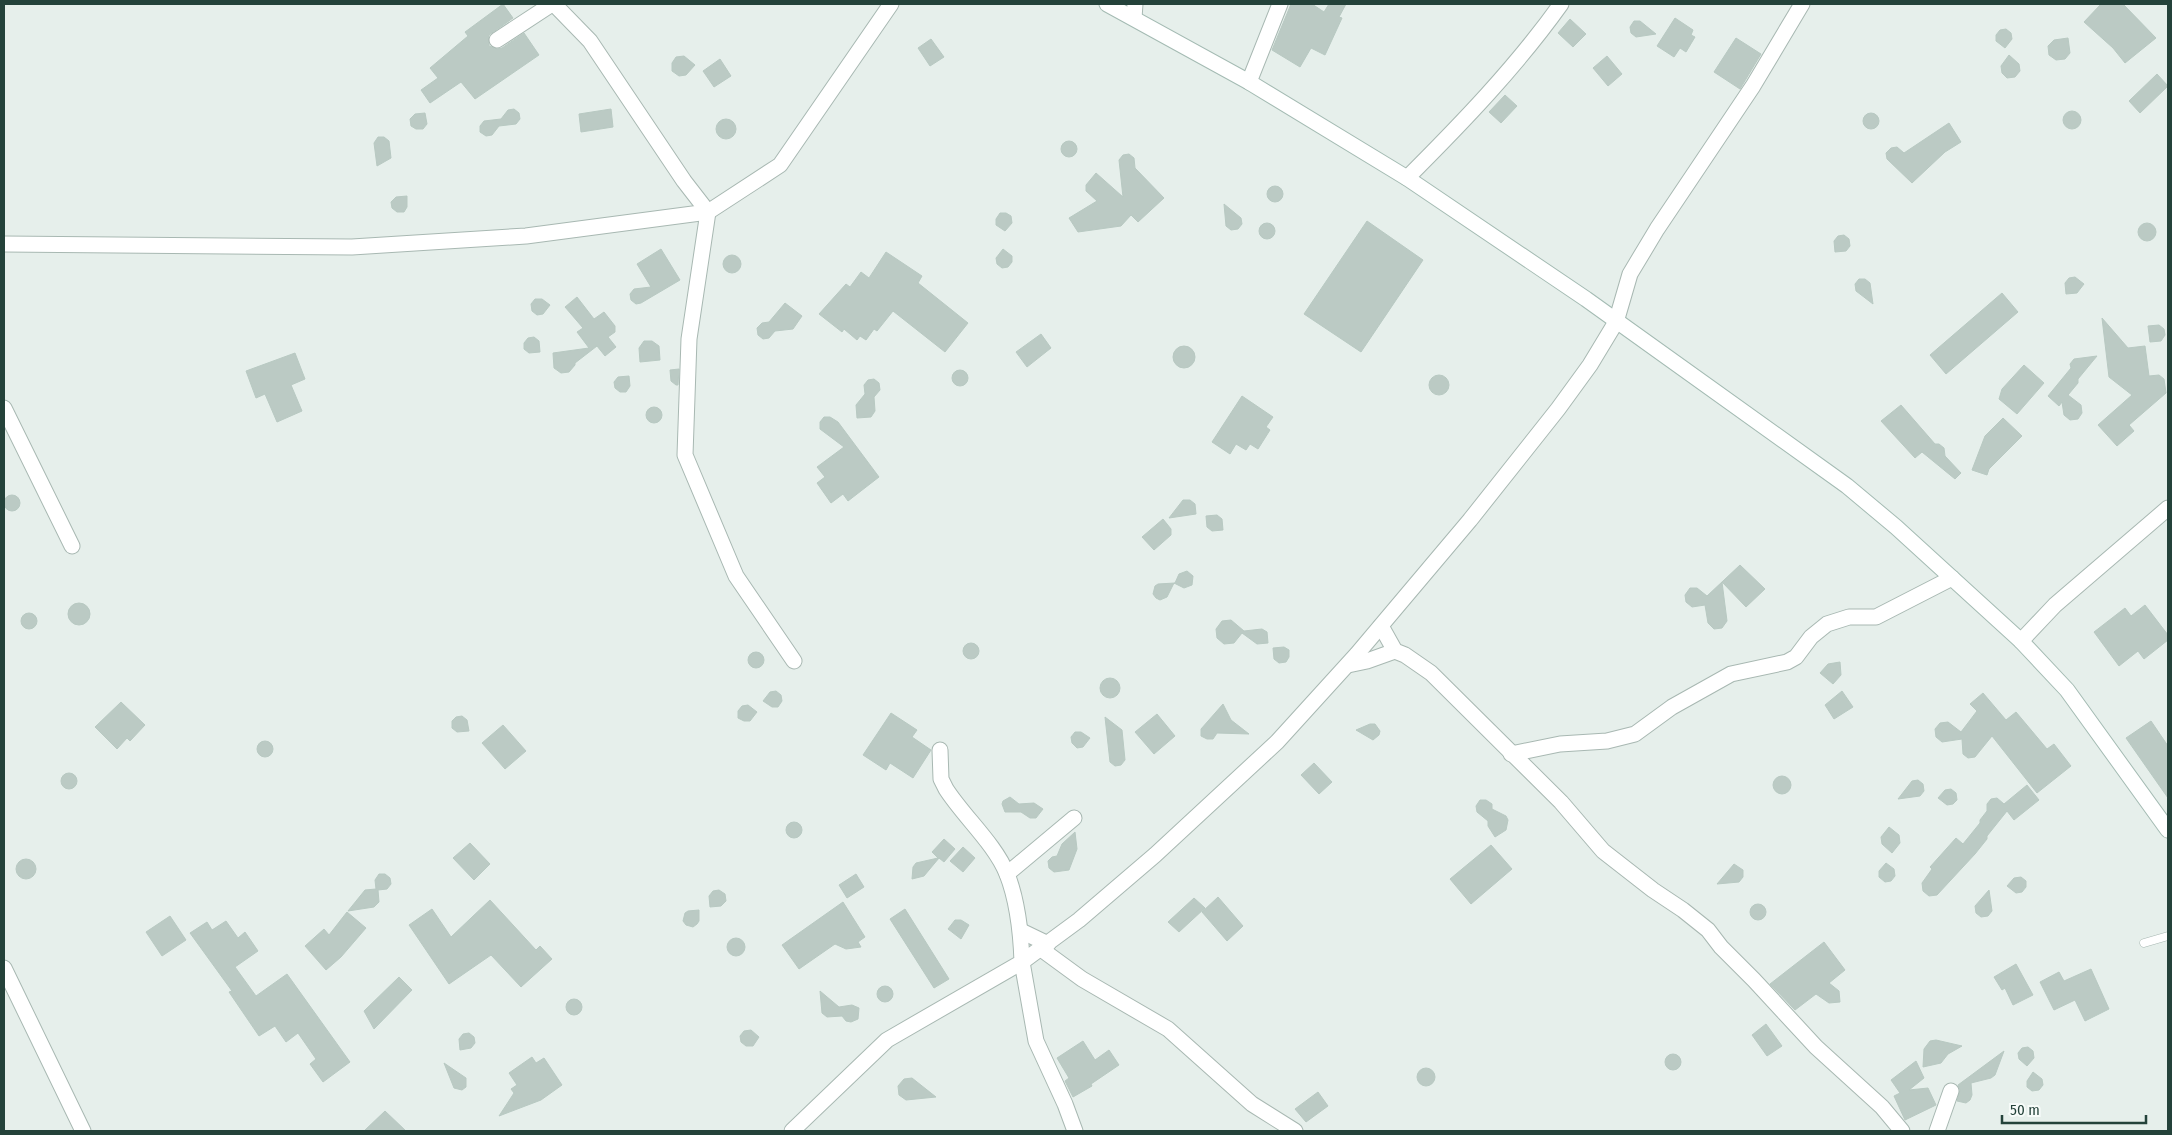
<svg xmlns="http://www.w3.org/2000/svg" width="2172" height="1135" font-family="'Fira Sans Condensed',sans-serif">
	<rect width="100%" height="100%" fill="#e6efeb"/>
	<g fill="#bbcac4" stroke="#b8c9c2">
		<path d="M503,4l10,14 -24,17v11l8,3 5,-1 22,-15 15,22 -64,44 -14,-17 -31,21 -9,-13 17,-12 -8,-10 38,-32 -3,-4z"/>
		<path d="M1291,4h21l12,8 5,-8h17l-7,13 3,1 -17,37 -14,-7 -11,19 -28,-17z"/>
		<path d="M2101,4h22l33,34 -31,25 -12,-15 -29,-26z"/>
		<path d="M1675,18l18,12 -2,5 4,2 -9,15 -6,-4 -6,9 -17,-11z"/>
		<path d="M1570,19l16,15 -13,13 -15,-14z"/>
		<path d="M1634,21h6l16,13 -20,3 -5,-4 -1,-6z"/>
		<path d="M2006,29l5,4 1,6 -7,9 -9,-7v-6l4,-5z"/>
		<path d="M1736,38l25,16 -21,35 -26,-17z"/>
		<path d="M2068,38l2,15 -5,6 -9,1 -7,-5 -1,-9 6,-6z"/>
		<path d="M931,39l13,18 -14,9 -12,-18z"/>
		<path d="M2009,55l10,9 1,7 -5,6 -8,1 -5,-5 -1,-7z"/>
		<path d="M684,56l11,9 -9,10 -7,1 -7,-5v-8l4,-6z"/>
		<path d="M1607,56l15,18 -14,12 -15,-18z"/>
		<path d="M720,59l11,17 -17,11 -11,-16z"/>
		<path d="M2157,74l11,12 -28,27 -11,-12z"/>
		<path d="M1505,95l12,11 -16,17 -12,-11z"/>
		<path d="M514,109l5,4 1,6 -4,5 -17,2 -7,9 -6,1 -6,-4v-6l4,-5 17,-2 7,-9z"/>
		<path d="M611,109l2,18 -32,5 -2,-18z"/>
		<circle cx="2072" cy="120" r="9"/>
		<path d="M425,113l2,11 -4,5h-7l-5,-3 -1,-7 5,-5z"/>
		<circle cx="1871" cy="121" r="8"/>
		<circle cx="726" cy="129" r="10"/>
		<path d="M1949,123l12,19 -16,10 -33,31 -25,-24 -1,-6 5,-5 6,-1 7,6z"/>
		<path d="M378,137h6l5,4 2,17 -14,8 -3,-23z"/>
		<circle cx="1069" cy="149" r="8"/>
		<path d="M1129,154l5,4 1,10 29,30 -26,24 -7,-7 -10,11 -43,6 -9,-14 28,-17 -11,-10v-6l10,-12 27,24 -4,-37 4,-5z"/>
		<circle cx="1275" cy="194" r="8"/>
		<path d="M407,196v11l-3,5h-7l-5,-4 -1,-6 5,-5z"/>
		<path d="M1224,204l17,14 1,6 -4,5 -7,1 -5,-4z"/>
		<path d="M1000,213h6l5,3 1,7 -7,8 -9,-6v-6z"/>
		<path d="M1367,221l56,39 -62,92 -57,-38z"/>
		<circle cx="1267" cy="231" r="8"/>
		<circle cx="2147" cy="232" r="9"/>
		<path d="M1844,235l5,4 1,7 -4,5 -11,1 -1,-11 4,-5z"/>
		<path d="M661,249l19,31 -39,23 -5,1 -5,-4 -1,-6 4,-5 17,-2 -14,-23z"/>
		<path d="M1003,249l9,7v6l-4,5 -6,1 -5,-4 -1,-6z"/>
		<path d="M886,252l36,24 -4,7 50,40 -23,29 -52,-41 -16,20 -3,-2 -8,11 -6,-4 -3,4 -13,-11 -2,3 -23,-18 27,-30 4,3 11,-15 8,6z"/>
		<circle cx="732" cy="264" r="9"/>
		<path d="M2075,277l9,7 -7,9 -11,1 -1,-11 4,-5z"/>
		<path d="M1859,279h6l5,4 3,21 -17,-13 -1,-7z"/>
		<path d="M2002,293l16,19 -72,62 -16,-19z"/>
		<path d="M577,297l17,22 10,-7 11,14v6l-7,5 8,10 -11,9 -8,-10 -22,17v2l-6,7 -8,1 -7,-5 -1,-15 36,-5 -12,-16 6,-4 -18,-21z"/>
		<path d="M535,299h7l8,6 -7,9 -6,1 -5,-4 -1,-7z"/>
		<path d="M785,303l17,13 -9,13 -18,2 -6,7 -6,1 -5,-4 -1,-7 5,-5 7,-1z"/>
		<path d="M2102,318l26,30 17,-2 4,30 10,-1 5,4 2,14 -37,32 5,6 -17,15 -19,-21 34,-30 -23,-18z"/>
		<path d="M2159,325l5,4 1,6 -4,6 -11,1 -2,-16z"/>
		<path d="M1041,334l10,14 -24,19 -11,-15z"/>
		<path d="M534,337l5,4 1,11 -11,1 -5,-4v-6l4,-5z"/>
		<path d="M644,341h8l7,5 1,14 -20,2 -1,-14z"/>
		<circle cx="1184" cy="357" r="11"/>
		<path d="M295,353l10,26 -14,6 11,26 -25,11 -12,-28 -9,4 -10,-27z"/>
		<path d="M2097,356l-19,23v4l-10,12 13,10 1,8 -4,6 -8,1 -6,-5 -2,-13 -3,4 -11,-10 23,-28 -1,-4 4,-5z"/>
		<path d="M2024,365l20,18 -27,31 -18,-15 3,-10z"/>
		<path d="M679,369l-1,16h-2l-5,-4 -1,-11z"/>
		<circle cx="960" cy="378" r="8"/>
		<circle cx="1439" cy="385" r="10"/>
		<path d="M629,376l1,10 -4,6h-6l-5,-4 -1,-6 4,-5z"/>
		<path d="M874,379l5,4 1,7 -6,7 1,14 -4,6 -14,1 -1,-13 9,-11 -1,-9 4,-5z"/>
		<path d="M1242,396l31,21 -7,10 4,3 -12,19 -8,-5 -4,6 -10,-6 -6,10 -18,-12z"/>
		<path d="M1901,405l34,39h4l5,4 1,8 16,17 -6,6 -33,-27 -7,6 -34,-37z"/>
		<circle cx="654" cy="415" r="8"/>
		<path d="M824,417h6l8,5 41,55 -31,24 -5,-7 -12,9 -14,-20 8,-6 -8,-10 27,-20 -24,-18v-7z"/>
		<path d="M2003,418l19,18 -33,33 -2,6 -15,-5 13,-34z"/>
		<circle cx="12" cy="503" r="8"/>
		<path d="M1183,500h7l5,4 1,10 -27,4z"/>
		<path d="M1217,515l5,4 1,11 -11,1 -5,-4 -1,-11z"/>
		<path d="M1163,519l8,10v6l-17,15 -12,-13z"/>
		<path d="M1740,565l25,24 -19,18 -24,-25 5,39 -5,7 -8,1 -6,-6 -3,-18 -13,2 -6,-5 -1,-7 5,-7h7l10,8z"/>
		<path d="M1187,571l6,5 -1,9 -8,3 -10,-5 -7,14 -7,3 -4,-2 -3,-4 2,-8 3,-2 17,-1 4,-9z"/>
		<circle cx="79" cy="614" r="11"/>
		<path d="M2145,605l23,30v5l-24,19 -6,-8 -19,15 -25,-34 31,-24 6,8z"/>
		<circle cx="29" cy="621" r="8"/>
		<path d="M1231,620l13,11 18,-2 5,3 1,11 -11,1 -15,-11 -8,10 -10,1 -7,-6 -1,-9 6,-8z"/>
		<circle cx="971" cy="651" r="8"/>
		<path d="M1284,647l5,3v7l-3,5 -7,1 -5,-4 -1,-11z"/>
		<circle cx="756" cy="660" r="8"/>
		<path d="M1840,662l1,13 -8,9 -13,-11 8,-9z"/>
		<circle cx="1110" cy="688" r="10"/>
		<path d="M776,691l5,4 1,6 -4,6h-6l-9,-6 7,-9z"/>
		<path d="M1842,691l11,16 -19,12 -9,-14z"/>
		<path d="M1983,693l23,27 10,-8 31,37 7,-5 17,22 -34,27 -45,-57 -17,21 -7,1 -5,-4 -1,-15 -20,3 -6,-5 -1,-8 5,-6 8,-1 13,10 16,-21 -7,-7z"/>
		<path d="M121,702l24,23 -15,16 -3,-3 -10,11 -22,-22z"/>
		<path d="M1223,704l8,16 18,14 -32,-1 -4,6h-6l-6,-3v-7z"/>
		<path d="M748,705l9,7 -7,9h-6l-6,-3v-7l4,-5z"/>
		<path d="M891,713l26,17 -5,7 19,13 -18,28 -23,-15 -4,7 -23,-15z"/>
		<path d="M1157,714l18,22 -21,18 -19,-22z"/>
		<path d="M462,716l5,4 2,11 -12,1 -5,-4v-7l4,-4z"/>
		<path d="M1105,717l17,13 3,30 -4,5 -6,1 -5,-4z"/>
		<path d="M2151,721l17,25v52l-42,-60z"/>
		<path d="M1370,724h5l5,7 -1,4 -6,5 -17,-10z"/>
		<path d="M503,725l23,26 -21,18 -23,-26z"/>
		<path d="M1075,732h6l9,6 -7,9 -6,1 -5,-5 -1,-6z"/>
		<circle cx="265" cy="749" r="8"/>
		<path d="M1314,763l18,19 -13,12 -18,-19z"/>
		<circle cx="69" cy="781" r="8"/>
		<circle cx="1782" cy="785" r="9"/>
		<path d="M1918,780l5,4 1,7 -4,5 -22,3 14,-18z"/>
		<path d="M2027,785l12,15 -25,20 -7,-9 -20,25v3l-12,15 -38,41 -8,1 -6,-5 -1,-8 10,-14 -2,-2 26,-29 7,6 17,-21v-3l7,-9v-7l4,-5 6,-1 7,6z"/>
		<path d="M1951,789l5,4 1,7 -4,4 -6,1 -9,-7 7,-8z"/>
		<path d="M1010,797l9,7 15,-1 9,6 -7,9h-6l-9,-6h-16l-3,-8 1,-3z"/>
		<path d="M1480,800h6l6,4v5l14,7 2,4 -2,10 -11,7 -7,-11v-5l-11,-9 -1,-6z"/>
		<circle cx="794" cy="830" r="8"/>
		<path d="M1889,827l10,8 1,8 -8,10 -10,-9 -1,-7z"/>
		<path d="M1075,832l2,17 -8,21 -15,2 -5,-4 -1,-7 4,-4 5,-1 5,-12z"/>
		<path d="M944,839l11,10 -11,13 -5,-4 -15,18 -12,3 1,-12 3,-4 22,-5 -6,-6z"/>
		<path d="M470,843l20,21 -16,16 -21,-22z"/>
		<path d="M1491,845l21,24 -41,35 -21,-25z"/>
		<path d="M963,847l12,11 -12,14 -13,-11z"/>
		<circle cx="26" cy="869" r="10"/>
		<path d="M1886,863l8,6 1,7 -4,5 -6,1 -6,-5v-6z"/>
		<path d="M1734,864l9,6v7l-4,5 -22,2z"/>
		<path d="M379,874h6l5,4 1,6 -4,5 -9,1 1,12 -5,5 -26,4 17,-21 11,-1 -1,-9z"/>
		<path d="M856,874l8,13 -17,11 -8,-13z"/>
		<path d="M2021,877l5,4v6l-4,5 -6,1 -9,-7 7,-8z"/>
		<path d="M719,890l6,4 1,7 -5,5 -11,1 -1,-11 4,-5z"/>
		<path d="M1989,890l3,21 -4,5 -7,1 -5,-4 -1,-7z"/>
		<path d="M1218,897l25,29 -16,15 -25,-29z"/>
		<path d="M1194,898l11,10 -26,24 -11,-10z"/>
		<path d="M490,900l46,50 4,-4 12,13 -31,28 -30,-32 -42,29 -40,-59 23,-16 19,28z"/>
		<path d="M843,902l22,35 -7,5 3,5 -15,2 -11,-5 -36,25 -17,-24z"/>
		<circle cx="1758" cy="912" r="8"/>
		<path d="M905,909l44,70 -15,9 -44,-69z"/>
		<path d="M699,910v11l-2,3 -4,3 -7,-2 -3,-4 2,-8 3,-2z"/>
		<path d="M347,912l19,16 -25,29 -15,13 -21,-24 19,-17 5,6z"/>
		<path d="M170,916l16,24 -24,16 -16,-24z"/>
		<path d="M955,920h6l8,5 -8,14 -13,-10z"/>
		<path d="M226,921l12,17 7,-6 13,19 -23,16 21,29 31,-22 63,88 -27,20 -13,-18 6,-5 -18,-26 -12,9 -11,-16 -16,10 -30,-44 3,-1 -42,-58 17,-11 5,8z"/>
		<circle cx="736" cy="947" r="9"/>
		<path d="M1824,942l21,28 -16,13 10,8 1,11 -11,1 -13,-9 -21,16 -25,-26z"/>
		<path d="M2016,964l17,31 -20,10 -8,-17 -3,2 -8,-13z"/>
		<path d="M2091,969l18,40 -24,12 -10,-21 -21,10 -14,-28 19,-10 5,9z"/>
		<path d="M399,977l13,13 -38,39 -10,-18z"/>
		<circle cx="885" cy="994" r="8"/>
		<path d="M820,991l19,16 13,-2 7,3 -1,11 -7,3 -5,-1 -4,-5 -15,1 -5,-4z"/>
		<circle cx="574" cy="1007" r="8"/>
		<path d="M1766,1024l16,22 -15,10 -15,-21z"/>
		<path d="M751,1030l8,7 -6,9h-7l-5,-4 -1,-6 4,-5z"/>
		<path d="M469,1033l5,4 1,6 -4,5 -11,2 -1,-11 4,-5z"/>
		<path d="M1936,1040l26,6 -14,8 -7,9 -18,4 1,-18 6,-8z"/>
		<path d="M1083,1041l12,19 14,-10 10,15 -28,19 1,2 -19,11 -8,-16 4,-3 -12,-20z"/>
		<path d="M2028,1047l5,4 1,7 -7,8 -8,-7 -1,-6 4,-5z"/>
		<path d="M2004,1051l-9,24 -4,3 -20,5 1,12 -2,5 -4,3 -9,-2 3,-11 -2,-5z"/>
		<circle cx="1673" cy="1062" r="8"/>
		<path d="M532,1057l4,6 8,-5 18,27 -21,15 -42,16 15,-23 -3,-4 6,-4 -8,-12z"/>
		<path d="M1916,1061l8,17 -15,12 19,-2 8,17 -31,15 -11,-24 6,-3 -9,-13z"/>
		<path d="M444,1063l22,15v9l-4,3 -8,-2z"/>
		<circle cx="1426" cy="1077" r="9"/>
		<path d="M2033,1072l9,7 1,6 -4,5 -7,1 -5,-4v-6z"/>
		<path d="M912,1078l24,19 -30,3 -7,-5 -1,-9 6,-7z"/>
		<path d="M1318,1092l10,14 -22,16 -11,-13z"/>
		<path d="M385,1111l21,20h-42z"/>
	</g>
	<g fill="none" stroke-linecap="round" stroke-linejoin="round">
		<defs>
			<path id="lane" d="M2144,943l24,-7"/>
			<g id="street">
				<path d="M554,4l36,37 94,140 24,31 -19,127 -4,116 51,121 58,85"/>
				<path d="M1134,18l1,-14"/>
				<path d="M497,40l55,-36"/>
				<path d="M1249,82l31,-78"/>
				<path d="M1407,178c55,-55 109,-111 154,-174"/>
				<path d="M4,244l348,3 174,-11 182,-24 72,-47 111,-161"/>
				<path d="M4,408l68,138"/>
				<path d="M1381,626l14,25 10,4 26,18 130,129 42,49 50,39 30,20 25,20 13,17 33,33 62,67 66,60 20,24"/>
				<path d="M2021,641l34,-36 113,-97"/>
				<path d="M1348,665l19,-4 28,-10"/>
				<path d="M1511,754l49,-10 47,-3 28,-7 37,-27 59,-33 56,-12 9,-5 15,-20 16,-13 22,-7h27l76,-39"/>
				<path d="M1007,874l67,-56"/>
				<path d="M1021,931l27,13"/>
				<path d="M1041,949l41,30 86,50 84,75 43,27"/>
				<path d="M4,968l79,163"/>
				<path d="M792,1131l95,-91 135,-78c-1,-29 -4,-60 -15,-88 -12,-30 -43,-57 -61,-85l-5,-10 -1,-29"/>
				<path d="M1075,1131l-10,-27 -29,-63 -14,-79 57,-42 76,-65 122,-113 80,-88 113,-134 88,-111 32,-44 26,-43 14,-48 27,-45 96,-143 49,-82"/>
				<path d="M1937,1131l14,-40"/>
			</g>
			<path id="secondary" d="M1107,4l142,78 158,96 179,121 261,187 49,41 125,114 46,49 101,140"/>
		</defs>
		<use href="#lane" stroke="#a8b8b2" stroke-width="9"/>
		<use href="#street" stroke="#a8b8b2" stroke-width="17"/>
		<use href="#secondary" stroke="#a4bbb3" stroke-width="17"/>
		<use href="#lane" stroke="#fff" stroke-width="8"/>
		<use href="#street" stroke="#fff" stroke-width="15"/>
		<use href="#secondary" stroke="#fff" stroke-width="15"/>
	</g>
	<rect width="2172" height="1135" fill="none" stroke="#24423a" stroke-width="10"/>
	<path d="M2002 1115v8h144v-8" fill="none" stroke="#24423a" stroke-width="2.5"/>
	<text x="2010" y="1115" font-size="15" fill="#24423a" stroke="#f7fbf9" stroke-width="4" paint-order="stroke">50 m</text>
</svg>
